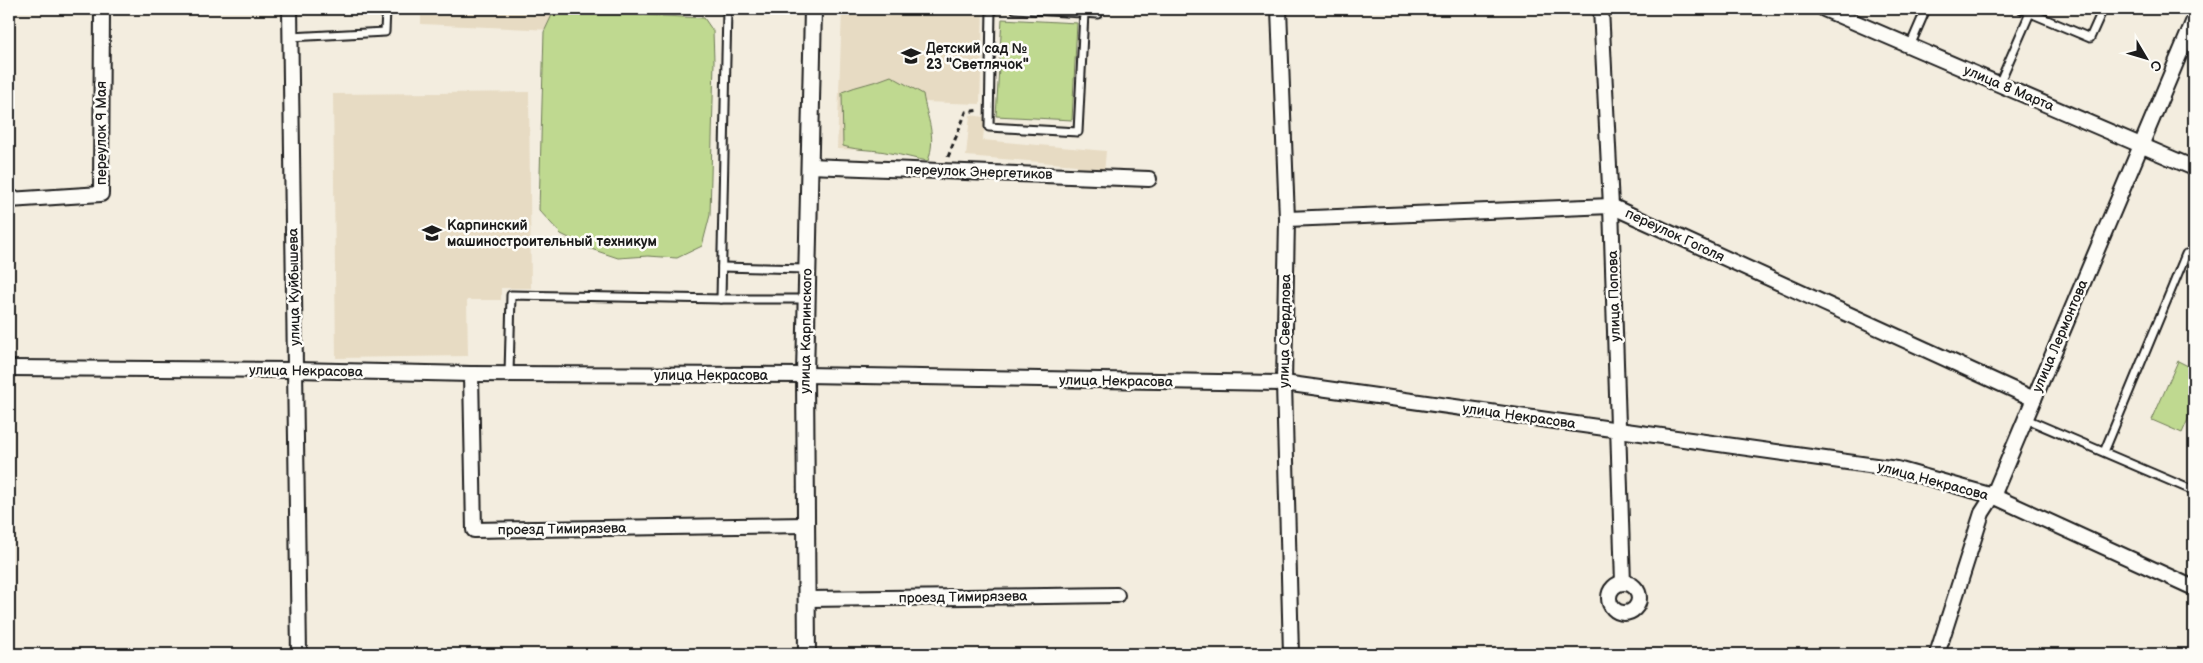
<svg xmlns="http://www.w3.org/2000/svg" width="2203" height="663" font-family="'Balsamiq Sans',sans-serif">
	<rect width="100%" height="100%" fill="#f3eddf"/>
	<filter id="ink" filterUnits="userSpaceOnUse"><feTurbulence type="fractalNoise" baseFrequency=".02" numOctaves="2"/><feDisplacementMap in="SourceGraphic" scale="10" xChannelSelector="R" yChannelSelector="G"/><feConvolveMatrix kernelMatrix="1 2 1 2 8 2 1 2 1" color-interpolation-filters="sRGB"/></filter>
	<g filter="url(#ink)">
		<g fill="#e7dbc3">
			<path d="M421,9h178l-1,23 -177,-8z"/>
			<path d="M842,9h141l-3,95 -56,-2 -2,50 -85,-3z"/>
			<path d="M529,92l2,196h-30v12h-34l1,56 -132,2 -3,-264z"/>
			<path d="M970,115l15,2 -2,23 123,11 -2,23 -27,-2v-7l-111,-9z"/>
		</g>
		<g fill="#bfd990" stroke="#6e7a56">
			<path d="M581,12l123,6 9,13 1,30 -4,154 -8,31 -25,12 -29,-2 -30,2 -27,-9 -30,-15 -22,-24 5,-178 8,-17z"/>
			<path d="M1002,19l75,4 -5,97 -76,-4z"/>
			<path d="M891,76l32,18c4,26 14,40 5,67 -13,-2 -25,-6 -38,-8 -16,-4 -30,-2 -47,-7l-1,-54c16,-7 33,-9 49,-16z"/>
			<path d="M2178,361l16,8v37l-12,27 -30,-13z"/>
		</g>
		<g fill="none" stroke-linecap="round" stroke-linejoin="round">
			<defs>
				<g id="service">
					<path d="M991,9l-2,118 89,5 6,-119"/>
					<path d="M1015,9l83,5v-5"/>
					<path d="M2021,9l69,29 13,-29"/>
					<path d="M2182,9l12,5"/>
					<path d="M290,37l95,-5 1,-23"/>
					<path d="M1910,46l16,-37"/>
					<path d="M1999,84l31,-71"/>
					<path d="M722,267l84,2"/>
					<path d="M721,299h85"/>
					<path d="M509,374l2,-79 210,4 6,-290"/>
					<path d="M2026,419l168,72"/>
					<path d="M2104,452l82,-198 8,4"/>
				</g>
				<g id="minor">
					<path d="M290,9l9,645"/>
					<path d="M1279,9l8,210 -3,164 7,271"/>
					<path d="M1601,9l10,197 12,377"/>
					<path d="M1824,9l370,159"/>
					<path d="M809,166l340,13"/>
					<path d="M9,200l92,-6 1,-185"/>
					<path d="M1287,219l324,-13 423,193"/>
					<path d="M9,368l286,2 176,4 334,1 479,8 613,86 96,27 201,92"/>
					<path d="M471,374l3,156 333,-5"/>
					<circle cx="1624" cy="598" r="15"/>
					<path d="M808,599l309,-4"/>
					<path d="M1937,654l45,-141 11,-17 201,-476"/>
				</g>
				<path id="tertiary" d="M807,654l-2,-279 8,-366"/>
			</defs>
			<use href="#service" stroke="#1c1c1c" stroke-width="11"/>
			<use href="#minor" stroke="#1c1c1c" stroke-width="18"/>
			<use href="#tertiary" stroke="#1c1c1c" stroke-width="20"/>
			<g stroke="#1c1c1c" stroke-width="3" stroke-dasharray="5 4" stroke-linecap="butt">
				<path d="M948,157l18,-45 13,-2"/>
				<path d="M2191,271l3,10"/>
			</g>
			<use href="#service" stroke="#fdfcf7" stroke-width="7"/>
			<use href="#minor" stroke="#fdfcf7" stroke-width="14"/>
			<use href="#tertiary" stroke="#fdfcf7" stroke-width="16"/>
		</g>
	</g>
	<defs>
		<symbol id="school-bare" viewBox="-9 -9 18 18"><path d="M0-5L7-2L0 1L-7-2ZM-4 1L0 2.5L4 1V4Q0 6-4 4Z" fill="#1c1c1c" stroke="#fdfcf7" stroke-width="2.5" paint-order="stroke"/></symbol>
		<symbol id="university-bare" viewBox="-9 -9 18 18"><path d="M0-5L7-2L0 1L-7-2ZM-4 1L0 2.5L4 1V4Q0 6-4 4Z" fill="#1c1c1c" stroke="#fdfcf7" stroke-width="2.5" paint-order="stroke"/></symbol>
	</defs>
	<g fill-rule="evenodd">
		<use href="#school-bare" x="897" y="42" width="28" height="28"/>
		<use href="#university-bare" x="418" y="219" width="28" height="28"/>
	</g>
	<g text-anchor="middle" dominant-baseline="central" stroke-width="5" stroke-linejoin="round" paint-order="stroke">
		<g font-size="14" font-weight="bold" fill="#1c1c1c" stroke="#fdfcf7" text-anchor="start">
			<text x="926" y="48">Детский сад №<tspan x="926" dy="16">23 "Светлячок"</tspan></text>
			<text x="447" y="225">Карпинский<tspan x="447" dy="16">машиностроительный техникум</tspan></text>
		</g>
		<g font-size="14" fill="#1c1c1c" stroke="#fdfcf7">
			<text transform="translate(2009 88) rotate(23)">улица 8 Марта</text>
			<text transform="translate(101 133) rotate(-90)">переулок 9 Мая</text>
			<text transform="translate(979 172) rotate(2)">переулок Энергетиков</text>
			<text transform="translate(1675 235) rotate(25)">переулок Гоголя</text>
			<text transform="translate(294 287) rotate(-91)">улица Куйбышева</text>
			<text transform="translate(1614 296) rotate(-92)">улица Попова</text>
			<text transform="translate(806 331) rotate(-89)">улица Карпинского</text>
			<text transform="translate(1285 331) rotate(-89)">улица Свердлова</text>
			<text transform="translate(2060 336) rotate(-67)">улица Лермонтова</text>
			<text transform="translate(306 371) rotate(1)">улица Некрасова</text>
			<text x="711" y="375">улица Некрасова</text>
			<text transform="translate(1116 381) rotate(1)">улица Некрасова</text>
			<text transform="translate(1519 416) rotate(8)">улица Некрасова</text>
			<text transform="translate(1933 481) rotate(15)">улица Некрасова</text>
			<text transform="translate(562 529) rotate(-1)">проезд Тимирязева</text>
			<text transform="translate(963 597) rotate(-1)">проезд Тимирязева</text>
		</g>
	</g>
	<rect width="2203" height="663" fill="none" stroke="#fdfcf7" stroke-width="30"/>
	<rect x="15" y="15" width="2173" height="633" fill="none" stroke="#1c1c1c" stroke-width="2" filter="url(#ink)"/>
	<g transform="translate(2146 58) rotate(128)" stroke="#fdfcf7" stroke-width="4" paint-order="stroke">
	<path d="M0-4L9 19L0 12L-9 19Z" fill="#1c1c1c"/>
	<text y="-8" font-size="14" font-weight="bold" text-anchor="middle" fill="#1c1c1c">С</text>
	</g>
</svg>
